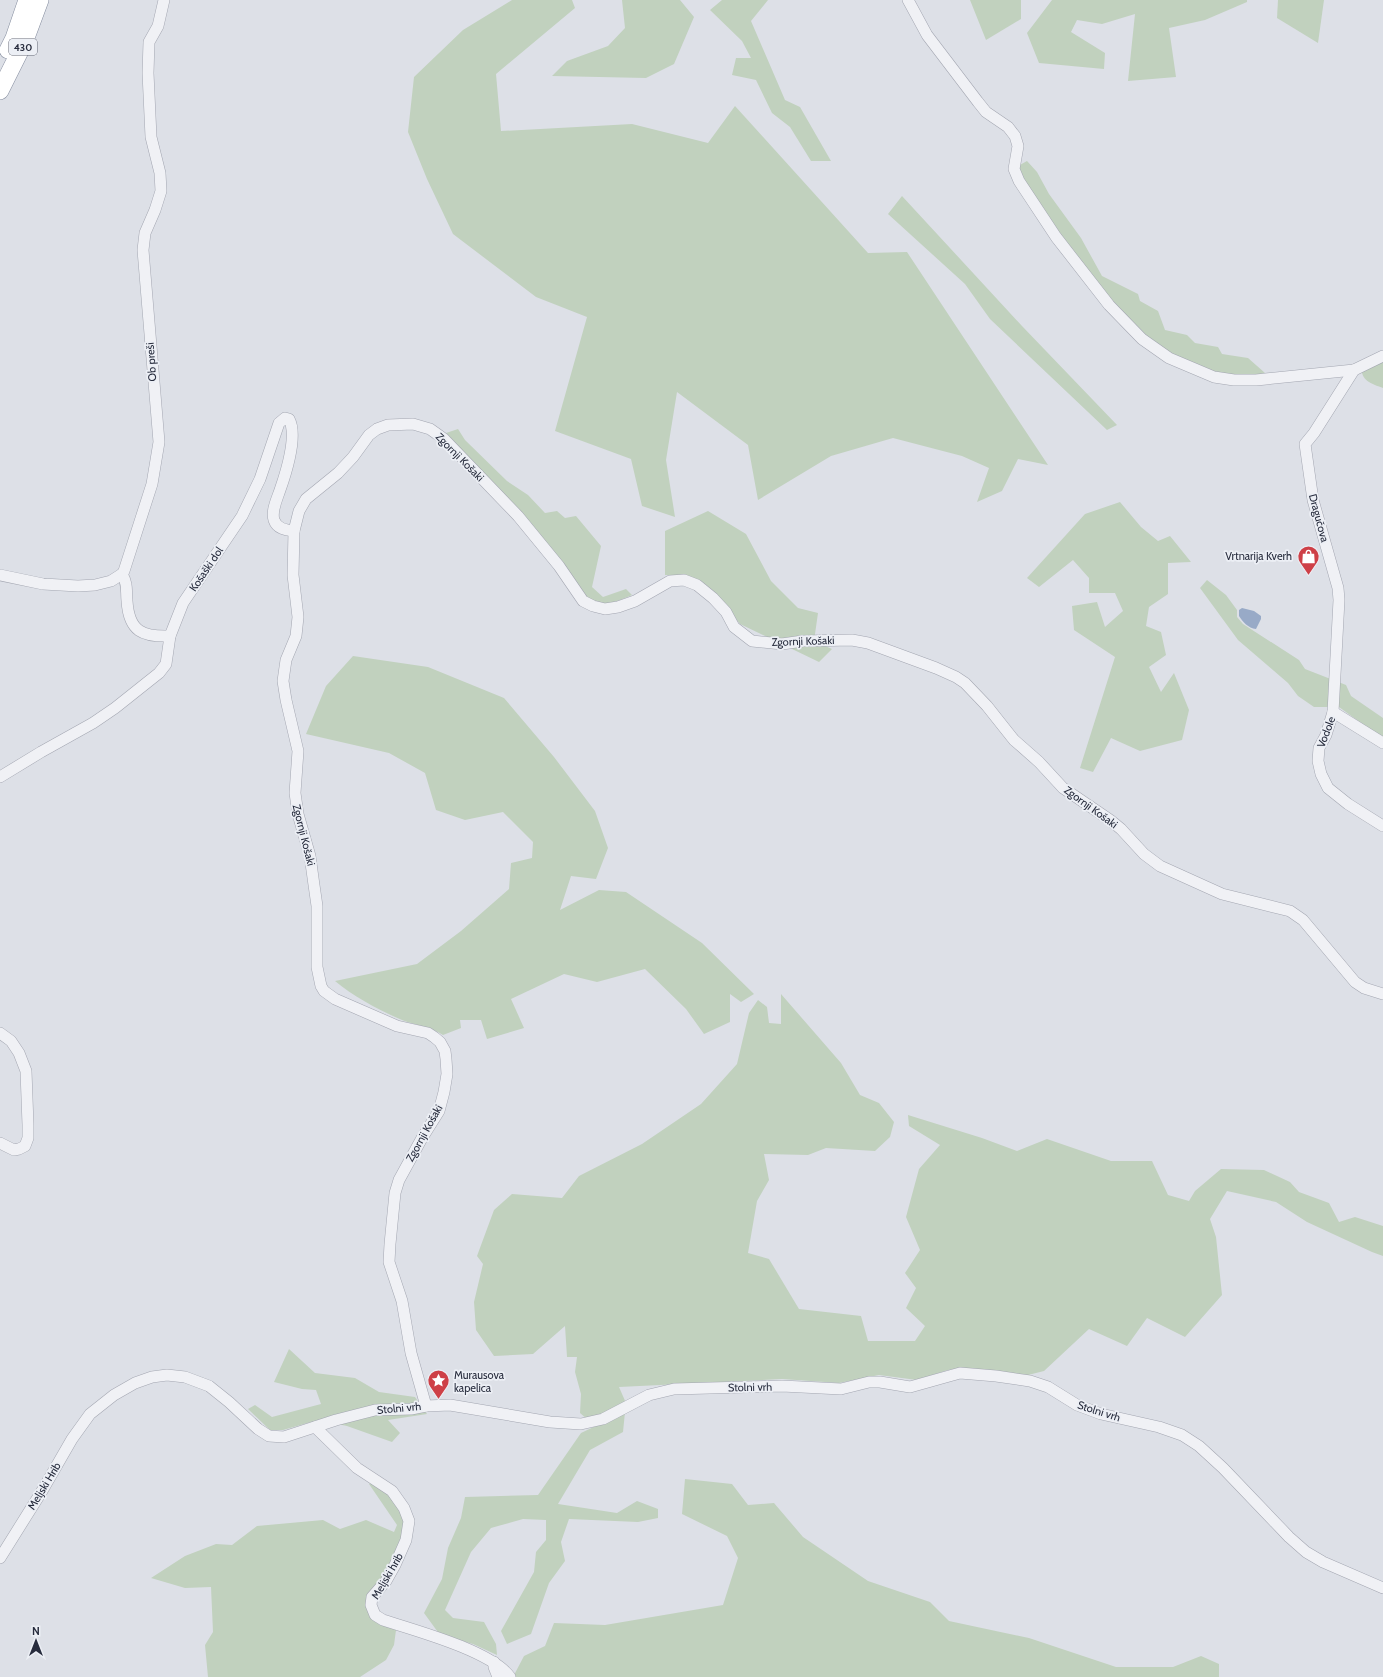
<svg xmlns="http://www.w3.org/2000/svg" width="1383" height="1677" font-family="Cabin,sans-serif">
	<rect width="100%" height="100%" fill="#dde0e7"/>
	<g fill="#c1d1be">
		<path d="M512,0h60l3,8 -79,66 5,57 131,-7 76,19 27,-37 133,147 39,-1 141,213 -30,-6 -16,32 -25,11 12,-34 -27,-12 -69,-18 -62,18 -73,44 -10,-55 -71,-53 -11,68 9,57 -33,-11 -11,-47 -76,-28 32,-114 -51,-20 -83,-63 -26,-55 -19,-47 6,-55 49,-47z"/>
		<path d="M622,0h58l14,17 -20,47 -28,14 -94,-2 15,-15 41,-15 17,-18z"/>
		<path d="M722,0h46l-17,21 34,79 15,7 31,54h-20l-21,-34 -18,-14 -16,-33 -24,-5 4,-17h15l-9,-17 -32,-31z"/>
		<path d="M970,0h51v19l-35,21z"/>
		<path d="M1052,0h195v2l-42,18 -36,8 7,49 -48,4 7,-67 -33,10 -25,-4 -6,12 34,21 -1,16 -65,-6 -12,-30z"/>
		<path d="M1278,0h46l-6,43 -41,-25z"/>
		<path d="M1027,161l10,11 12,22 32,44 21,38 36,18 2,7 18,10 7,19 22,5 8,8 23,4 4,7 26,4 17,15 -21,6 -42,-10 -32,-16 -30,-21 -65,-75 -45,-65 -12,-26z"/>
		<path d="M902,196l120,130 95,99 -10,5 -117,-111 -25,-35 -77,-70z"/>
		<path d="M1383,362v26c-8,-3 -19,-6 -21,-15l1,-3z"/>
		<path d="M458,429l7,11 42,41 21,14 17,18 12,-2 8,7 11,-2 25,30 -9,41 11,10 23,-8 6,6c-19,8 -29,13 -49,2l-93,-116 -44,-48z"/>
		<path d="M1120,502l21,25 17,14 12,-5 21,26 -23,1v31l-19,13 -3,19 15,6 5,23 -17,12 12,25 13,-19 15,37 -7,30 -42,11 -29,-13 -18,34 -13,-4 35,-111 -41,-27 -2,-24 25,-4 8,25 18,-16 -8,-18h-26v-15l-16,-18 -34,27 -12,-9 58,-64z"/>
		<path d="M708,511l38,23 25,47 27,27 20,5 -4,28 18,8 -13,13 -79,-38 -25,-29 -29,-20h-21v-44z"/>
		<path d="M1207,580l19,15 11,15v7l6,7 56,36 6,9 41,16 5,11 32,22v21l-44,-32h-25l-16,-11 -10,-13 -50,-43 -38,-52z"/>
		<path d="M353,656l75,11 76,31 50,59 41,54 13,37 -12,31 -25,-3 -11,34 39,-20 27,2 76,51 52,51 -13,8 -11,-8v28l-26,12 -18,-25 -41,-40 -48,13 -33,-8 -53,25 13,29 -37,11 -6,-19h-21l1,8 -18,7c-14,-9 -26,-9 -41,-15 -22,-9 -49,-24 -67,-39l82,-17 44,-33 48,-42 2,-26 21,-5 1,-16 -30,-30 -38,8 -29,-10 -11,-37 -36,-20 -83,-19 20,-48z"/>
		<path d="M781,994l60,69 19,32 19,8 15,19 -4,15 -15,14 -49,-3 -18,7 -44,-1 5,26 -12,21 -9,52 21,6 30,50 62,7 7,25h47l10,-15 -19,-18 10,-20 -11,-15 15,-23 -14,-33 13,-48 21,-24 -31,-19 -1,-11 74,23 35,13 30,-12 64,22h41l16,34 21,6 6,-10 26,-22 43,1 26,12 9,10 30,11 10,19 16,-5 28,9v30l-11,-4 -65,-30 -31,-20 -49,-11 -17,28 6,18 6,58 -37,42 -38,-19 -20,28 -38,-17 -45,42 -20,5 -60,-8 -16,2 -31,10 -38,-5 -40,8 -57,-4 -163,8 7,16 -23,12 -16,4 -7,-6 1,-19 -6,-22 2,-15h-10l-2,-31 -32,28 -39,2 -18,-26 -2,-28 9,-38 -6,-8 17,-46 18,-16 50,4 17,-22 63,-32 59,-40 36,-40 12,-51 9,-13 9,7 2,16 12,1z"/>
		<path d="M289,1349l26,24 40,5 24,14 36,5 12,17 -39,6 12,13 -8,9 -45,-16 -29,-6 -35,10h-13l-22,-21 7,-4 17,12 49,-13 -5,-14 -14,-1 -28,-7z"/>
		<path d="M625,1412l-2,20 -33,18 -32,54 59,9 20,-12 21,8v9l-20,4 -69,-3 -8,23 4,19 -16,22 -18,51 -24,10 -6,-13 33,-59 2,-20 10,-12v-20l-23,-1 -32,9 -20,24 -26,58 8,8 31,4 12,22 1,11 -24,-11 -33,-9 -16,-22 18,-34 6,-31 13,-30 4,-21 73,-2 43,-62z"/>
		<path d="M685,1479l47,5 16,21 26,-2 29,34 65,44 62,21 19,19 80,17 87,29h57l28,-11 18,8v13h-706l11,-21 21,-10 9,-23 51,2 118,-20 15,-47 -11,-22 -45,-22z"/>
		<path d="M373,1482l17,10 15,28 -2,20 -10,24 -23,32 12,28 14,6 -2,15 -8,15 -26,17h-152l-3,-32 8,-13 -2,-45 -26,1 -34,-10 34,-22 31,-12 16,1 25,-19 66,-6 17,9 26,-9 28,12 3,-7 -28,-41z"/>
	</g>
	<path fill="#98aac7" d="M1242,608l12,3 7,5v3l-5,10c-8,-1 -13,-7 -17,-13v-6z"/>
	<g fill="none" stroke-linecap="round" stroke-linejoin="round">
		<defs>
			<g id="minor">
				<path d="M908,0l19,35 51,67 8,10 22,15 7,9 3,10 -4,23 5,12 37,56 53,68 33,34 27,19 45,19 20,3h22l98,-10"/>
				<path d="M1383,356l-29,14 -40,63 -9,11 8,56 25,88 1,12 -6,112 -7,23 -7,13 -1,13 3,13 7,14 20,16 35,22"/>
				<path d="M122,574c6,10 4,17 5,27 2,31 16,36 43,35"/>
				<path d="M0,575l43,9 35,2 17,-1 16,-4 11,-7 2,-3 28,-87 7,-42 -16,-192 2,-17 10,-23 6,-19 -1,-18 -9,-36 -3,-64 1,-31 9,-16 6,-26"/>
				<path d="M1333,712l50,31"/>
				<path d="M0,777l41,-25 52,-29 22,-15 44,-35 7,-9 4,-28 13,-33 59,-87 18,-37 19,-56 6,-5 4,1c9,16 -3,54 -9,71 -3,9 -9,21 -6,30 3,9 12,10 20,11"/>
				<path d="M0,1033l11,8 8,12 7,18 2,54v13l-3,8 -6,3 -5,1 -14,-7"/>
				<path d="M426,1406l-15,-53 -9,-52 -13,-39 1,-18 5,-51 4,-13 23,-42 17,-27 5,-19 3,-18 -1,-15 -1,-8 -5,-9 -6,-5 -6,-4 -31,-7 -62,-27 -11,-8 -3,-5 -4,-19v-61l-3,-21 -4,-29 -12,-42 -3,-21 3,-42 -12,-51 -3,-19 3,-21 10,-24 2,-19 -5,-42 1,-44 5,-20 7,-12 32,-26 15,-16 16,-22 8,-6 11,-4 25,-1 17,5 14,10 74,77 41,50 24,35 10,5 12,3 13,-2 17,-6 35,-20 14,-1 13,5 16,13 13,14 8,15 18,14 30,3 21,-3 49,-1 16,3 68,25 20,9 9,6 22,23 27,34 25,22 24,26 47,32 11,9 23,25 16,12 62,28 68,17 13,9 52,62 9,6 19,6"/>
				<path d="M315,1427l42,41 35,23 12,17 5,13 -3,19 -11,25 -9,16 -14,16 -1,8 4,10 8,5c31,10 109,31 127,57"/>
				<path d="M0,1558l42,-67 30,-52 18,-25 24,-19 21,-12 17,-6 15,-2 18,2 24,9 20,16 29,27 11,7 15,1 52,-17 39,-10 36,-1 15,-3 24,-1 100,17 31,2 22,-5 46,-24 25,-6 108,-3 59,3 28,-7h11l30,5 50,-14 36,3 34,5 18,6 29,18 24,9 58,13 23,8 17,11 24,22 66,69 17,15 17,10 60,26"/>
				<path d="M494,1662v5l4,10"/>
			</g>
			<g id="highway">
				<path d="M8,50l6,-12 13,-38"/>
				<path d="M0,91l24,-48 16,-43"/>
			</g>
		</defs>
		<use href="#minor" stroke="#a3a6b1" stroke-width="12"/>
		<use href="#highway" stroke="#848c9e" stroke-width="18"/>
		<use href="#minor" stroke="#f0f1f5" stroke-width="11"/>
		<use href="#highway" stroke="#fff" stroke-width="17"/>
	</g>
	<defs>
		<symbol id="shop-pin" viewBox="-11 -11 22 30"><path d="M0 17L-7.5 6A9.5 9.5 0 1 1 7.5 6Z" fill="#ce4047" stroke="#eceff5"/><path d="M-5-2.5h2.3a2.7 3.5 0 0 1 5.4 0H5L5.5 6h-11ZM-1.5-2.5h3a1.5 2.3 0 0 0-3 0Z" fill="#fff"/></symbol>
		<symbol id="sight-pin" viewBox="-11 -11 22 30"><path d="M0 17L-7.5 6A9.5 9.5 0 1 1 7.5 6Z" fill="#ce4047" stroke="#eceff5"/><path d="M0-6L1.8-2.2L6-1.7L2.9 1.2L3.7 5.4L0 3.3L-3.7 5.4L-2.9 1.2L-6-1.7L-1.8-2.2Z" fill="#fff"/></symbol>
	</defs>
	<g fill-rule="evenodd">
		<use href="#shop-pin" x="1296" y="544" width="25" height="34"/>
		<use href="#sight-pin" x="426" y="1368" width="25" height="34"/>
	</g>
	<g text-anchor="middle" dominant-baseline="central" stroke-width="3.5" stroke-linejoin="round" paint-order="stroke">
		<rect fill="#eceff5" stroke="#626674" stroke-width="1" x="9" y="39" width="28" height="16" rx="3"/>
		<g font-size="10" font-weight="bold" fill="#272c3d">
			<text x="23" y="47">430</text>
		</g>
		<g font-size="11" fill="#272c3d" stroke="#eceff5">
			<text transform="translate(151 362) rotate(-94)">Ob preši</text>
			<text transform="translate(460 457) rotate(45)">Zgornji Košaki</text>
			<text transform="translate(1319 518) rotate(75)">Dragučova</text>
			<text transform="translate(206 569) rotate(-56)">Košaški dol</text>
			<text transform="translate(803 641) rotate(-2)">Zgornji Košaki</text>
			<text transform="translate(1326 732) rotate(-69)">Vodole</text>
			<text transform="translate(1091 807) rotate(36)">Zgornji Košaki</text>
			<text transform="translate(304 835) rotate(76)">Zgornji Košaki</text>
			<text transform="translate(424 1133) rotate(-61)">Zgornji Košaki</text>
			<text transform="translate(750 1387) rotate(-1)">Stolni vrh</text>
			<text transform="translate(399 1408) rotate(-5)">Stolni vrh</text>
			<text transform="translate(1099 1411) rotate(18)">Stolni vrh</text>
			<text transform="translate(44 1486) rotate(-59)">Meljski Hrib</text>
			<text transform="translate(387 1576) rotate(-60)">Meljski hrib</text>
		</g>
		<g font-size="11" fill="#272c3d" stroke="#eceff5" text-anchor="end">
			<text x="1292" y="556">Vrtnarija Kverh</text>
			<text x="454" y="1375" text-anchor="start">Murausova<tspan x="454" dy="13">kapelica</tspan></text>
		</g>
	</g>
	<g transform="translate(36 1641)" stroke="#eceff5" stroke-width="3" paint-order="stroke">
	<path d="M0-3L7 15L0 10L-7 15Z" fill="#272c3d"/>
	<text y="-6" font-size="11" font-weight="bold" text-anchor="middle" fill="#272c3d">N</text>
	</g>
</svg>
